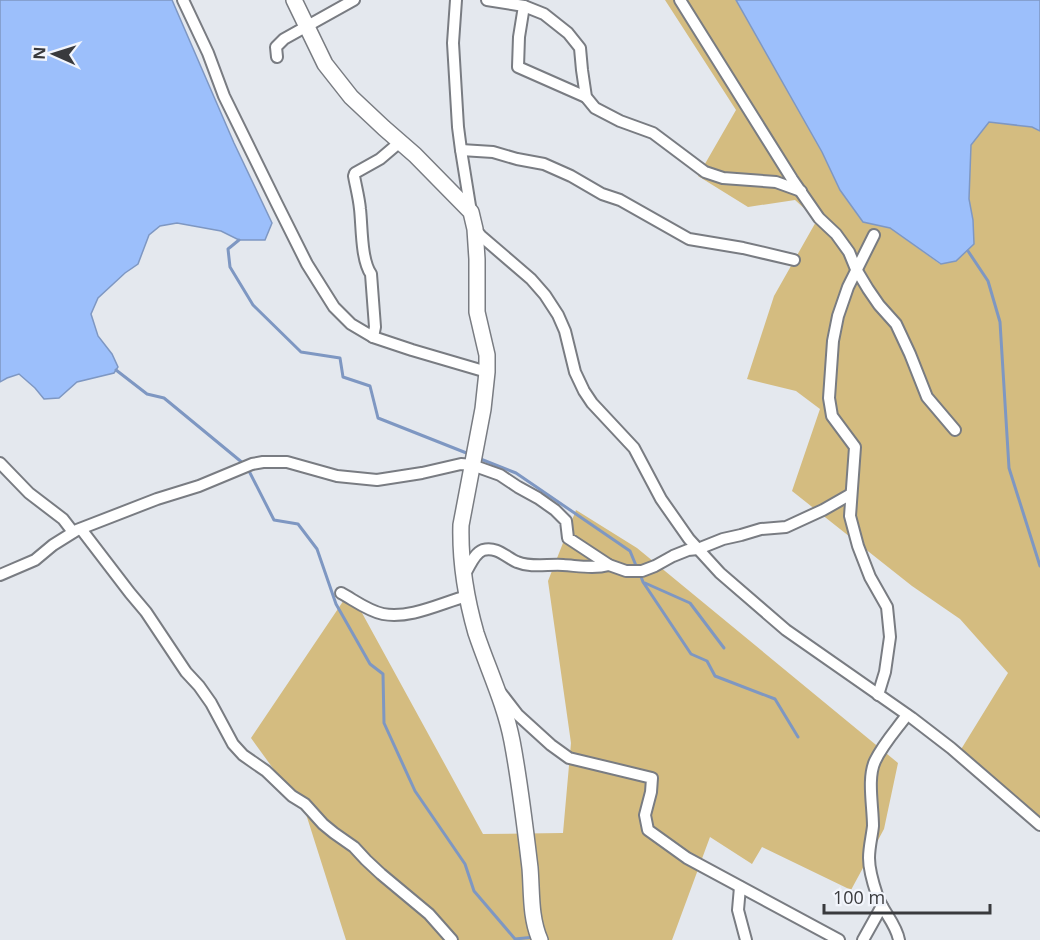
<svg xmlns="http://www.w3.org/2000/svg" width="1040" height="940" font-family="'Open Sans',sans-serif">
	<rect width="100%" height="100%" fill="#e4e8ee"/>
	<g fill="#d4bc80">
		<path d="M665,0h71l86,152 18,38 23,32 27,6 50,36 34,-35 -6,-30 3,-54 18,-23 43,5 8,4v690l-80,-70 48,-78 -48,-54 -48,-33 -120,-95 28,-82 -24,-18 -49,-12 27,-83 43,-76 -22,-20 -47,7 -50,-31 38,-66z"/>
		<path d="M576,510l61,38 261,215 -14,66 -33,61 -89,-43 -10,17 -42,-27 -38,103h-326l-40,-126 -55,-76 99,-147 133,243 80,-1 8,-90 -23,-162z"/>
	</g>
	<g fill="#9cbffb" stroke="#7e97c2" stroke-width="1.5">
		<path d="M0,0h172l62,143 38,80 -7,17h-26l-18,-9 -44,-8 -17,3 -11,9 -11,29 -13,9 -27,25 -7,16 7,22 14,18 6,13 -4,6 -37,9 -18,16 -15,1 -9,-11 -16,-14 -12,4 -7,4z"/>
		<path d="M736,0h304v131l-8,-4 -43,-5 -18,23 -2,54 4,21 1,24 -18,17 -15,3 -51,-36 -27,-6 -23,-32 -18,-38z"/>
	</g>
	<g fill="none" stroke-linecap="round" stroke-linejoin="round">
		<g stroke="#7e97c2" stroke-width="3">
			<path d="M239,240l-11,9 2,18 23,38 48,47 39,6 3,19 27,9 8,32 91,36"/>
			<path d="M968,251l20,30 12,41 9,146 31,98"/>
			<path d="M116,370l31,24 17,4 80,66"/>
			<path d="M478,458l38,15 114,78 7,17"/>
			<path d="M248,469l26,51 24,4 19,25 19,55 34,60 13,10 1,49 31,68 50,73 9,27 41,48 20,-2"/>
			<path d="M640,574l3,8 48,72 16,7 8,15 60,23 23,38"/>
			<path d="M645,583l45,20 34,45"/>
		</g>
		<defs>
			<g id="street">
				<path d="M183,0l25,53 16,43 53,108 30,60 27,43 17,17 22,13 39,13 75,22"/>
				<path d="M456,0l-3,43 5,84 3,23 10,62"/>
				<path d="M487,0l37,6 20,8 24,19 12,15 2,22 4,27 9,11 25,13 33,12 52,39 18,6 53,4 25,9"/>
				<path d="M680,0l112,179 27,39 17,16 13,18 7,17 12,20 11,16 17,19 14,30 17,43 28,33"/>
				<path d="M524,6l-5,31 -1,30 68,30"/>
				<path d="M277,57l-1,-10 8,-8 70,-39"/>
				<path d="M461,150l32,2 24,7 27,5 27,12 31,18 18,6 69,39 54,9 51,12"/>
				<path d="M475,229l6,7 50,43 14,16 13,20 7,16 10,41 9,19 8,12 42,45 27,51 28,40 31,34 66,57 126,88 39,30 89,77"/>
				<path d="M874,235l-26,52 -10,29 -5,25 -4,57 3,18 23,31 -5,69 8,30 12,31 17,30 3,30 -5,35 -7,23"/>
				<path d="M373,337l2,-10 -4,-53c-10,-14 -9,-48 -11,-65 -1,-11 -4,-22 -6,-33l1,-3 25,-14 20,-17"/>
				<path d="M0,463l29,30 34,26 10,13"/>
				<path d="M81,529l49,64 16,19 40,60 13,14 12,17 22,41 10,11 23,16 26,25 13,8 18,20 11,9 20,14 12,13 15,14 48,40 23,26"/>
				<path d="M0,575l35,-15 18,-15 24,-15 80,-31 42,-13 53,-22 11,-2h24l50,14 40,4 45,-7 39,-9 11,1 28,10 18,12 20,11 17,12 11,11 2,17 41,27 17,6h16l13,-5 18,-10 15,-6 10,-1 25,-10 18,-4 20,-6 25,-2 37,-17 28,-16"/>
				<path d="M464,575c6,-8 9,-21 19,-25 14,-4 24,8 34,12 14,6 31,2 46,3 16,1 31,4 46,0"/>
				<path d="M341,593c13,7 27,18 42,21 28,5 58,-11 84,-18"/>
				<path d="M501,693l17,22 33,30 18,13 83,20 -1,14 -6,23 3,15 39,28 152,82"/>
				<path d="M740,887l-2,23 8,30"/>
				<path d="M863,940l19,-34"/>
				<path d="M899,940c-3,-17 -17,-29 -22,-45 -4,-12 -8,-25 -8,-37 0,-11 3,-22 4,-32 0,-20 -6,-48 2,-65 8,-17 21,-31 32,-46"/>
			</g>
			<path id="secondary" d="M294,0l31,64 26,33 33,31 31,27 56,57 4,17 2,30v53l10,43v17l-4,37 -22,116c-1,36 5,73 15,108 12,36 29,71 36,108 8,42 13,85 18,127 2,24 0,49 10,72"/>
		</defs>
		<use href="#street" stroke="#797c82" stroke-width="14"/>
		<use href="#secondary" stroke="#797c82" stroke-width="18"/>
		<use href="#street" stroke="#fff" stroke-width="10"/>
		<use href="#secondary" stroke="#fff" stroke-width="15"/>
	</g>
	<g transform="translate(54 54) rotate(273)" stroke="#f2f5fc" stroke-width="4.5" paint-order="stroke">
	<path d="M0-4.5L10 22L0 15L-10 22Z" fill="#393a3d"/>
	<text y="-9" font-size="16" font-weight="bold" text-anchor="middle" fill="#393a3d">N</text>
	</g>
	<path d="M824 904v9h166v-9" fill="none" stroke="#393a3d" stroke-width="3"/>
	<text x="833" y="904" font-size="18" fill="#393a3d" stroke="#f2f5fc" stroke-width="4.5" paint-order="stroke">100 m</text>
</svg>
